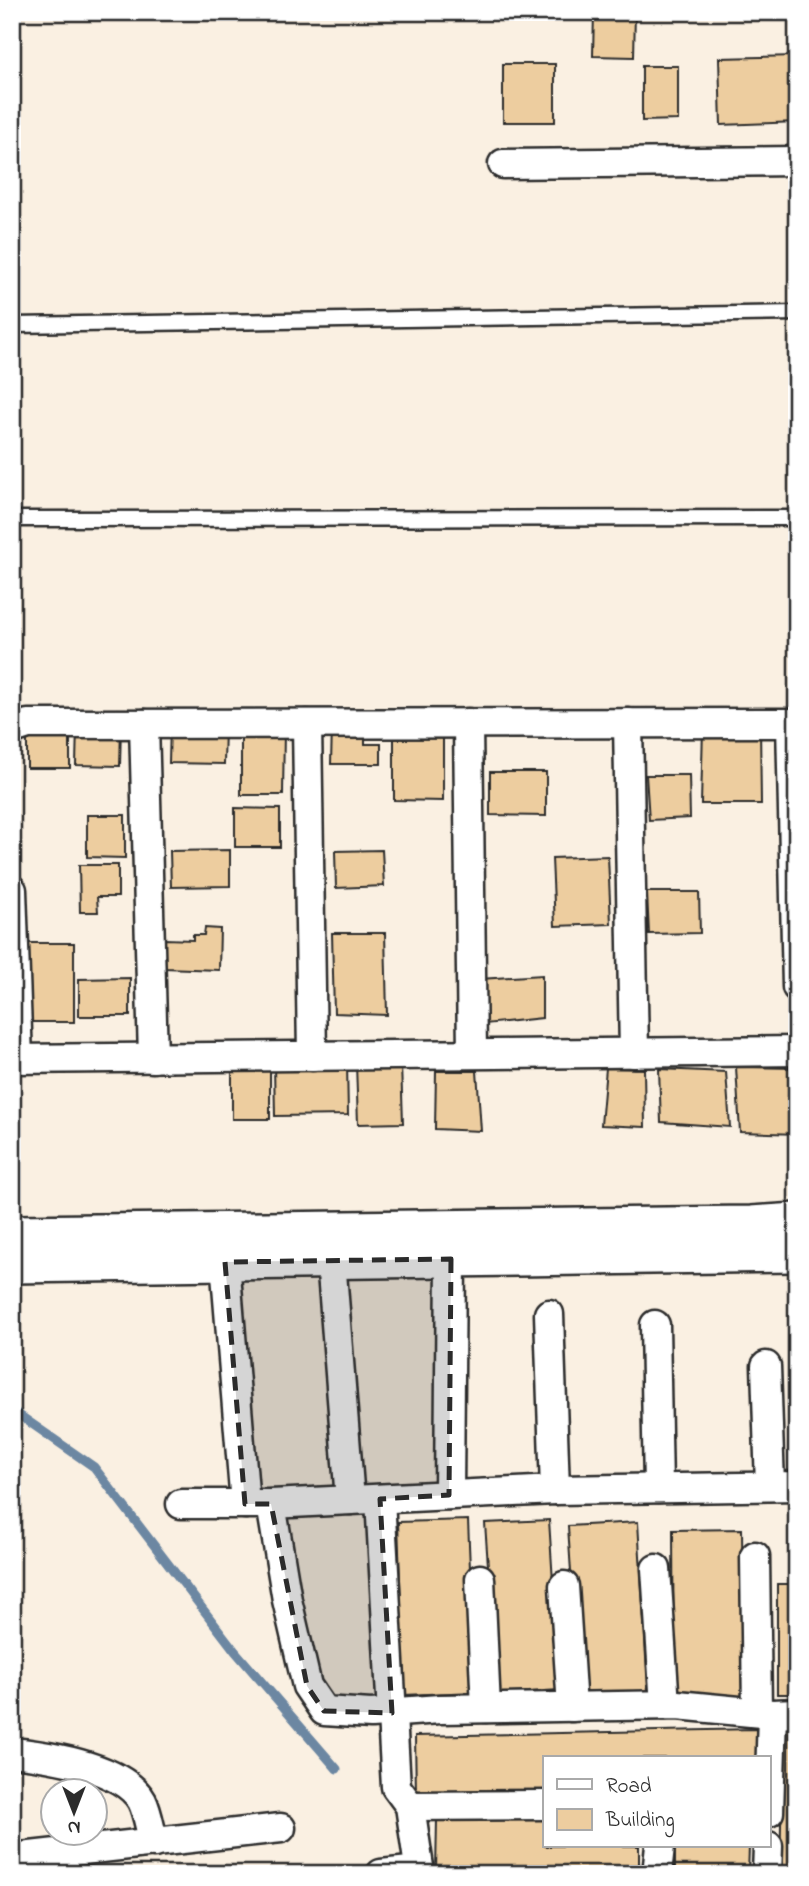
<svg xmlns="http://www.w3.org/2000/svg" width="809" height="1886" font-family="'Indie Flower',sans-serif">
	<rect width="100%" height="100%" fill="#faf0e2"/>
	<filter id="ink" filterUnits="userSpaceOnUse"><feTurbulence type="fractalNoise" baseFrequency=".0143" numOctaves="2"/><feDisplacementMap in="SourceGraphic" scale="14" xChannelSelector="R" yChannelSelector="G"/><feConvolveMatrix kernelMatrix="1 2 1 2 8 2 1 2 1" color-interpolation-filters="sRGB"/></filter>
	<g filter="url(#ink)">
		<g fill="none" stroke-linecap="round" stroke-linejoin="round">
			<path stroke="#6c87a2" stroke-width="9" d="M12,1410l82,57 141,184 102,118"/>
		</g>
		<g fill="#edcd9f" stroke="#2b2b2b" stroke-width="2">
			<path d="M594,12h41l-1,45 -41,-1z"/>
			<path d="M797,56v66l-76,3 -2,-67z"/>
			<rect x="503" y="64" width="52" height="58"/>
			<path d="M642,66h36v54l-36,1z"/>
			<path d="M77,726l44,1 -1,39 -44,-1z"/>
			<path d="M170,726l55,1 -1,37 -55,-1z"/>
			<path d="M760,726l1,78h-60l2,-76z"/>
			<path d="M332,727h33v17h16v20h-50z"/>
			<path d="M394,727l49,1v73l-49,-1z"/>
			<rect x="27" y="728" width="43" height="40"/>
			<path d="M241,729l43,1 -1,65h-42z"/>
			<path d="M490,772h56v44l-56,-1z"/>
			<path d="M646,775h43l1,43 -41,2z"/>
			<path d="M235,808l45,1v38h-45z"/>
			<path d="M87,815h38v43l-38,-1z"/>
			<path d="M230,850v36l-59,1 -1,-36z"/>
			<path d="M382,850l2,36 -48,2 -1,-37z"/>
			<path d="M608,856l3,68 -56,2 -3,-68z"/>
			<path d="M79,865h39v32h-21l1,15h-18z"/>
			<path d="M647,892h52l1,41 -51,1z"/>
			<path d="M205,928l15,1 -1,41 -55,-2 1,-29 28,1v-5h11z"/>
			<path d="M332,933h53l2,82 -53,-2z"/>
			<rect x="19" y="943" width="55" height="79"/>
			<path d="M542,975v43l-57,6 -5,-45z"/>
			<path d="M130,978v38h-51v-37z"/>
			<path d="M356,1063l45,1 2,59 -45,1z"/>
			<path d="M274,1064h73l1,51 -73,1z"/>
			<path d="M736,1067l61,1v66l-57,-2z"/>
			<path d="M606,1068l38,1 1,58 -44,-2z"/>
			<path d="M232,1069l38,1v49h-38z"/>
			<path d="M659,1069l67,3 4,55 -69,-5z"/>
			<path d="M436,1071h41l4,60 -46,-2z"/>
			<path d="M468,1520l7,172 -71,3 -6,-173z"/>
			<path d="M549,1520l11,170 -63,4 -12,-171z"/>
			<path d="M638,1522l10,169 -69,4 -11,-169z"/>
			<path d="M742,1529l2,169h-70l-1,-168z"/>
			<rect x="777" y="1584" width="20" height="110"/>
			<path d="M783,1728l14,1v145h-17z"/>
			<path d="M756,1729l1,29h-212v33l-129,3 -1,-58z"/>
			<path d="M437,1819h108v27h94v27h-203z"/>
			<path d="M675,1846h74l-1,28h-73z"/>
		</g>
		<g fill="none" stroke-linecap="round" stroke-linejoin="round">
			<defs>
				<g id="service">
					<path d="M12,325l785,-12"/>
					<path d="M12,519l785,-1"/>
				</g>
				<g id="minor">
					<path d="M503,164l294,-3"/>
					<path d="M468,723l4,331"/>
					<path d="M628,723l6,330"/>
					<path d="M791,723l6,264"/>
					<path d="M144,724l9,334"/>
					<path d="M307,724l5,332"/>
					<path d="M12,731l4,-3 12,-4 769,-1"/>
					<path d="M12,890l6,169"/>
					<path d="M12,1059l785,-8"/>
					<path d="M331,1260l19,240"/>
					<path d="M225,1262l20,242"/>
					<path d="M549,1314l6,176"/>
					<path d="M655,1325l3,163"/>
					<path d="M766,1366l4,120"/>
					<path d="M449,1495l2,-236"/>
					<path d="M380,1499l16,288 14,19 10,68"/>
					<path d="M181,1504h90l284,-14 242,-4"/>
					<path d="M271,1504l16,96 20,86 17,25 47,3 69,-5 237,-4 95,9 25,-1"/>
					<path d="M755,1556l2,156"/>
					<path d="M656,1569l9,136"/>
					<path d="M480,1579l6,129"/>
					<path d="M564,1586l8,121"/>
					<path d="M12,1752c37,4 111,15 130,49 6,12 8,29 12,42"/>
					<path d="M410,1806l135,-1"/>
					<path d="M769,1812l3,-98"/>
					<path d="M12,1858l269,-30"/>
					<path d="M381,1874l39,-4"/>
					<path d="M657,1874l3,-28"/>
					<path d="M767,1874l1,-28"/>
				</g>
				<g id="tertiary">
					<path d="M12,1233l739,-9 46,-3"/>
					<path d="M12,1265l785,-11"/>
				</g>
			</defs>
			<use href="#service" stroke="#2b2b2b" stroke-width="19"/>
			<use href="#minor" stroke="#2b2b2b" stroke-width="33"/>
			<use href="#tertiary" stroke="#2b2b2b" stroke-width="40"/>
			<use href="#service" stroke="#fff" stroke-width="14"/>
			<use href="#minor" stroke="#fff" stroke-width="28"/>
			<use href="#tertiary" stroke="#fff" stroke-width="35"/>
		</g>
	</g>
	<path fill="#2b2b2b" fill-opacity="0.2" stroke="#2b2b2b" stroke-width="5" stroke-dasharray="14 9" stroke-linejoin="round" d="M451,1259l-2,236 -69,4 12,214 -68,-2 -17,-25 -36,-182h-26l-20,-242z"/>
	<rect width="809" height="1886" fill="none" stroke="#fff" stroke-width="42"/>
	<rect x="21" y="21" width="767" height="1844" fill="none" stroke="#2b2b2b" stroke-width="2.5" filter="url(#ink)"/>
	<rect x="543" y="1756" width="228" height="91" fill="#ffffff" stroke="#aaaaaa" stroke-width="2"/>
	<rect x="557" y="1779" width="35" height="10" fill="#ffffff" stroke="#aaaaaa" stroke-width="2"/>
	<text x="606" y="1792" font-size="21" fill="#2b2b2b">Road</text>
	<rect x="557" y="1809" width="35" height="21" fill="#edcd9f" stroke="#aaaaaa" stroke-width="2"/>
	<text x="606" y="1826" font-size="21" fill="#2b2b2b">Building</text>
	<g transform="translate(74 1812) rotate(180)"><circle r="33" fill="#ffffff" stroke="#aaaaaa" stroke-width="2"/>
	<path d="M0-5L12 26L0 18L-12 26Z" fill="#2b2b2b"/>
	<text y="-10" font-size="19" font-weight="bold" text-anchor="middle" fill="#2b2b2b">N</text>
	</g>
</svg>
